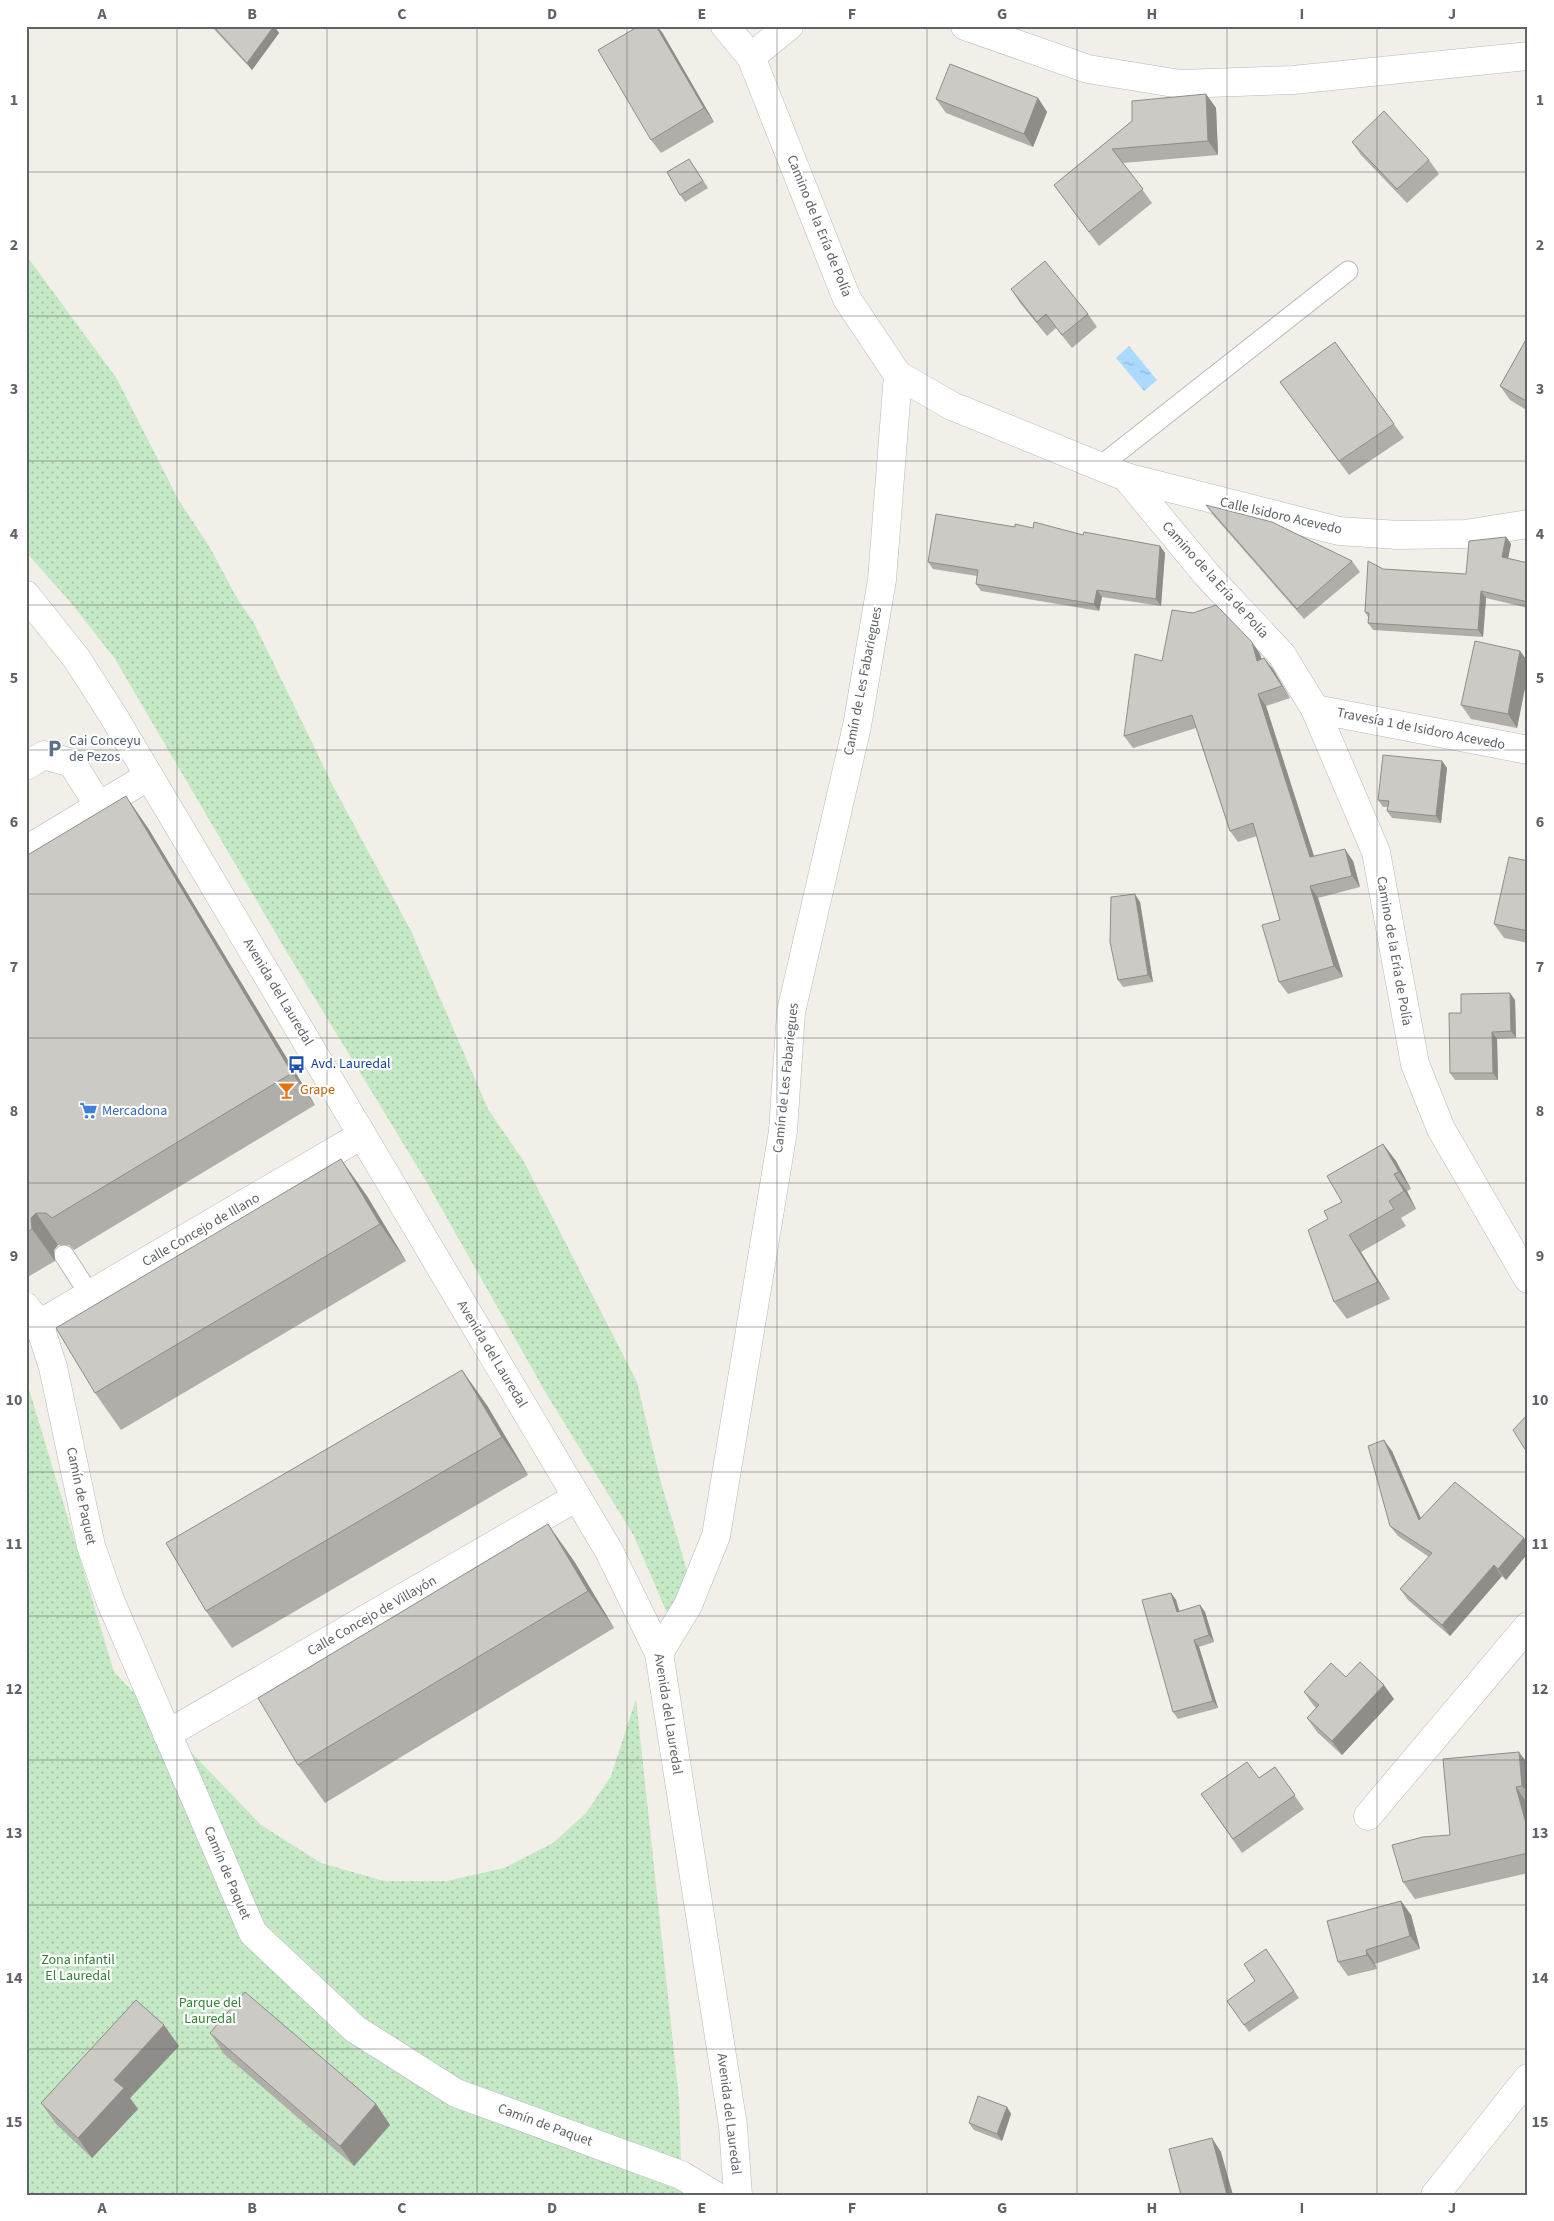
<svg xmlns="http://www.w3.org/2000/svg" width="1554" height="2221" font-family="'Source Sans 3',sans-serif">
	<defs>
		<pattern id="green-dots" width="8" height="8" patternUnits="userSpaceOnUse" patternTransform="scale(1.25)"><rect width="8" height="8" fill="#c5e8c5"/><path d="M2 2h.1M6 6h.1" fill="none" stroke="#a3c0a4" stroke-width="1.8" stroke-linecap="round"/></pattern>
		<pattern id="water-ripples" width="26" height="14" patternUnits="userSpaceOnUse" patternTransform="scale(1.25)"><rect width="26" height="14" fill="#aadaff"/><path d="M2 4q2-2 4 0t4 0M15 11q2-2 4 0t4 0" fill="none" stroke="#8eb4d2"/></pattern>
	</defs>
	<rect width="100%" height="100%" fill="#f1efe8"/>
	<g fill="url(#green-dots)">
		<path d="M26,255l91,124 61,120 31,47 29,54 16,23 79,163 78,145 77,178 35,51 114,222 23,97 29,98 -19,43 -36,-84 -87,-141 -121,-214 -141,-232 -170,-290 -43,-55 -46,-52z"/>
		<path d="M26,1379l88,293 147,153 60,38 63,18h63l57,-13 49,-25 33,-30 25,-37 25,-77 43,400 3,96h-656z"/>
	</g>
	<path fill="url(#water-ripples)" d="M1129,346l28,34 -13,11 -28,-33z"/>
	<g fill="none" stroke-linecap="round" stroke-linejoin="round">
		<defs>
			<g id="service">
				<path d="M1099,467l249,-196"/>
				<path d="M64,1255l26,40"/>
			</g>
			<path id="pedestrian" d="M26,1307l13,17 14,43 38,179 19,54 143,333 102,96 101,64 225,82 33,20"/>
			<g id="minor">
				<path d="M725,26l26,31 96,242 51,76 54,31 174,71 81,98 75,80 33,54 61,143 39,212 26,65 87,150"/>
				<path d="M965,26l123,43 92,15 113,-4 235,-24"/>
				<path d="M751,57l38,-31"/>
				<path d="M1126,477l213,54 59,4 67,-1 63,-10"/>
				<path d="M26,595l51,64 37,58 495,834 50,102 74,473 5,69"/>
				<path d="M1315,709l213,41"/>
				<path d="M26,766l18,-11 28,8 27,43"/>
				<path d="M26,850l123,-74"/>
				<path d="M39,1324l323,-189"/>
				<path d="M659,1653l29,-48 28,-69 67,-405 8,-119 66,-286 25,-146 16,-205"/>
				<path d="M167,1734l410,-237"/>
				<path d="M1368,1816l160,-190"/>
				<path d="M1435,2195l93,-117"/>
			</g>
		</defs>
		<use href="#service" stroke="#b5b8bc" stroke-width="21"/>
		<use href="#pedestrian" stroke="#b5b8bc" stroke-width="29"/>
		<use href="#minor" stroke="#b5b8bc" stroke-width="29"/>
		<use href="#service" stroke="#fff" stroke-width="19"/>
		<use href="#pedestrian" stroke="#fff" stroke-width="28"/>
		<use href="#minor" stroke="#fff" stroke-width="28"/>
	</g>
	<g fill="#afaea9">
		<path d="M211,26h63l5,7 -27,37z"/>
		<path d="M662,32l52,90 -53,31 -10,-13z"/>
		<path d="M1206,94l10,14 2,47 -95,8 29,40 -53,43 -45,-61 78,-64z"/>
		<path d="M1038,98l9,14 -14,35 -87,-34 -10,-14z"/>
		<path d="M1352,142l77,18 10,14 -32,29 -46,-48z"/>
		<path d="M694,166l14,22 -23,14 -5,-7z"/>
		<path d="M1011,289l77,25 9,13 -25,21 -16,-20 -9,8 -27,-33z"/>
		<path d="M1528,336v75l-18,-11 -10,-14z"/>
		<path d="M1335,342l69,96 -55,37 -69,-93z"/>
		<path d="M1206,505l146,56 8,11 -56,47 -91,-104z"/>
		<path d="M1015,527l18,1 127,18 5,7 -4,53 -59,-9 -3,14 -118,-20 -5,-7 1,-8 -44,-7 -5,-7z"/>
		<path d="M1506,537l5,7 -3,14 20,5v45l-42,-10 -3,39 -110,-7 -5,-7v-6l-3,-5 18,-43 83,5z"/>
		<path d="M1520,651l8,11v11l-11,55 -46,-9 -10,-14z"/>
		<path d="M1260,654l1,5 12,10 17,29 -24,8 48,150 39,5 7,26 -42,11 25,79 -55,17 -9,-12 1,-62 -23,-84 -19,6 -8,-11 -34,-103 -63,20 -9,-12z"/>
		<path d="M1442,761l5,7 -6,55 -49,-5 -5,-7 1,-4h-5l-5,-7z"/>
		<path d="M148,828l167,277 -241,145 -5,-5h-11l-4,5 1,11 -29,17v-422z"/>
		<path d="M1528,861v82l-24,-5 -10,-14z"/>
		<path d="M1140,902l13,80 -30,5 -5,-7z"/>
		<path d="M1515,1000l1,38 -19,1 1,41h-43l-5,-7 11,-60z"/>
		<path d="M1383,1144l13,17 15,28 -4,2 9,18 -15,9 5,8 -45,26 29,47 -43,20 -13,-17 -6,-83 14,-17z"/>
		<path d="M367,1196l39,65 -285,169 -26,-37z"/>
		<path d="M462,1370l26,37 40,68 -296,173 -26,-37z"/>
		<path d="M1392,1451l29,67 103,20 4,5v10l-22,27 -4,-4 -52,60 -42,-36 -8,-11 29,-32 -31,-21 -8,-10z"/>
		<path d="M574,1561l40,67 -289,175 -27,-38z"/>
		<path d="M1171,1593l5,7 3,12 21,-7 5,7 9,30 -15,5 19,61 -40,11 -5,-7z"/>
		<path d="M1346,1677l48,22 -52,56 -25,-23 -10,-14 9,-10 -2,-2 -10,-14z"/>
		<path d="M1528,1764v109l-113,26 -12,-17 47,-47z"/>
		<path d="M1275,1767l29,42 -62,44 -41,-59 58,-16z"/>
		<path d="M1401,1901l10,14 9,34 -45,15 2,5 -29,7 -10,-14z"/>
		<path d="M1266,1949l33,49 -50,34 -5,-7 11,-44z"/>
		<path d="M210,2033l166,71 14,21 -36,41 -130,-112z"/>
		<path d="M179,2046l-49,52 8,11 -46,49 -36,-34 -15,-21z"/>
		<path d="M1007,2107l4,7 -9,27 -28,-11 -5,-7z"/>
	</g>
	<g fill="#8f8d8a">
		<path d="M274,26l5,7 -27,37 -5,-7z"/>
		<path d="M656,26h1l5,6 52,90 -10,-14z"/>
		<path d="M1206,94l10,14 2,47 -10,-14z"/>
		<path d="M1038,98l9,14 -14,35 -9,-13z"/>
		<path d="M1506,537l5,7 -4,20 -5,-7z"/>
		<path d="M1160,546l5,7 -4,53 -5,-7z"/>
		<path d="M1097,590l5,7 -3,14 -5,-7z"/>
		<path d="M1481,591l5,7 -3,39 -5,-7z"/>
		<path d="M1252,642l8,12 6,19 -9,-12z"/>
		<path d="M1520,651l8,11v11l-11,55 -9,-14z"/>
		<path d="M1264,658l9,11 17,29 -8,-12z"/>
		<path d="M1258,694l8,12 52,163 -8,-12z"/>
		<path d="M1442,761l5,7 -6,55 -5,-7z"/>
		<path d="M126,796l22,32 167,277 -23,-32z"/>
		<path d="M1345,849l8,12 7,26 -8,-11z"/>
		<path d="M1310,886l8,12 25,79 -9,-11z"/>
		<path d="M1135,894l5,8 13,80 -5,-7z"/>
		<path d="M1510,993l5,7 1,38 -5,-7z"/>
		<path d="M1492,1032l5,7 1,41 -5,-7z"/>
		<path d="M1383,1144l13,17 15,28 -12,-17z"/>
		<path d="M341,1159l26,37 39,65 -26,-37z"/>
		<path d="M1394,1174l13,17 9,18 -12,-18z"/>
		<path d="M36,1213l22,32 -4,5 1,11 -23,-32 -1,-11z"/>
		<path d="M1349,1235l12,17 29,47 -12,-17z"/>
		<path d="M26,1359l3,4 -3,3z"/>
		<path d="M462,1370l26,37 40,68 -26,-38z"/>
		<path d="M1384,1440l8,11 34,80 -7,-11z"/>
		<path d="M548,1524l26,37 40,67 -26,-37z"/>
		<path d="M1524,1538l4,5v10l-22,27 -8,-11z"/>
		<path d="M1494,1565l8,11 -52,60 -8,-11z"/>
		<path d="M1171,1593l5,7 6,19 -5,-7z"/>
		<path d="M1200,1605l5,7 9,30 -5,-7z"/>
		<path d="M1194,1640l5,7 19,61 -5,-7z"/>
		<path d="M1384,1685l10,14 -52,56 -10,-14z"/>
		<path d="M1519,1752l9,12v29l-6,-7z"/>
		<path d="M1516,1787l12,17v27z"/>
		<path d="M1401,1901l10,14 9,34 -10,-13z"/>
		<path d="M1366,1950l9,14 2,5 -10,-14z"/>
		<path d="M164,2025l15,21 -49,52 8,11 -46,49 -14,-20 36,-58z"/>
		<path d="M376,2104l14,21 -36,41 -14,-20z"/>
		<path d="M1007,2107l4,7 -9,27 -5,-7z"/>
		<path d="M1212,2138l9,14 12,43h-6z"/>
	</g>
	<g fill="#cccac5" stroke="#8f8d8a">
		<path d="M213,26h61l-27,37z"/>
		<path d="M639,26h17l48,82 -53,32 -53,-90z"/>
		<path d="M950,64l88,34 -14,36 -88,-35z"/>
		<path d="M1206,94l2,47 -96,8 31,40 -54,43 -35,-47 78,-64v-20z"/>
		<path d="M1384,111l45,49 -32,29 -45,-47z"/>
		<path d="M689,159l14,22 -23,14 -13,-23z"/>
		<path d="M1045,261l43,53 -26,21 -16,-21 -9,8 -26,-33z"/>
		<path d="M1528,336v66l-28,-16z"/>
		<path d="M1335,342l59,82 -55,37 -59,-79z"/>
		<path d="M1206,505l66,17 80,39 -55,48z"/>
		<path d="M936,514l79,13v-3l18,4 1,-6 49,13 1,-3 76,14 -4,53 -59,-9 -3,14 -118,-20 2,-14 -50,-8z"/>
		<path d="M1506,537l-4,20 26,6v39l-47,-11 -3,39 -110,-7 1,-10 -4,-1 3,-51 15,8 83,5 3,-33z"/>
		<path d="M1216,605l36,37 5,19 7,-3 18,28 -24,8 52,163 35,-8 7,27 -42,10 24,80 -55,16 -17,-57 18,-5 -27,-97 -23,8 -38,-116 -68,21 11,-82 27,7 10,-51 21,3z"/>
		<path d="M1475,641l45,10 -12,63 -47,-9z"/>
		<path d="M1383,755l59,6 -6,55 -49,-5 2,-10 -11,-1z"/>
		<path d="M126,796l166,277 -240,145 -6,-5h-10l-5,5 1,11 -6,4v-377z"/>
		<path d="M1509,857l19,4v70l-34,-7z"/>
		<path d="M1135,894l13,81 -30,5 -8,-38 1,-45z"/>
		<path d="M1510,993l1,38 -19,1 1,41h-43l-1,-60h12v-19z"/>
		<path d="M1383,1144l16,28 -5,2 10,17 -15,10 5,8 -45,26 29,47 -44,20 -26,-72 20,-11 -4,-8 18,-9 -15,-26z"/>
		<path d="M341,1159l39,65 -285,169 -39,-65z"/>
		<path d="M462,1370l40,67 -296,174 -40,-68z"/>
		<path d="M1528,1414v40l-15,-24z"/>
		<path d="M1384,1440l35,80 36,-38 69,56 -26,31 -4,-4 -52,60 -42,-36 32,-36 -42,-27 -22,-80z"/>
		<path d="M548,1524l40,67 -290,174 -40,-67z"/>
		<path d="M1171,1593l6,19 23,-7 9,30 -15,5 19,61 -40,11 -31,-112z"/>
		<path d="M1360,1662l24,23 -52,56 -25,-23 12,-13 -15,-13 27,-29 15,14z"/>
		<path d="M1519,1752l3,34 -6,1 12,44v22l-125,29 -11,-37 31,-8 27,-2 -7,-76z"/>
		<path d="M1247,1762l12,16 16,-11 20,28 -62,44 -32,-45z"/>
		<path d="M1401,1901l9,35 -44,14 1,5 -29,7 -11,-41z"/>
		<path d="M1266,1949l28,42 -50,34 -17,-24 28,-20 -11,-17z"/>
		<path d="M245,1992l131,112 -36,42 -130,-113z"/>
		<path d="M136,2000l28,25 -50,55 10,8 -46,50 -37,-35z"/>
		<path d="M978,2096l29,11 -10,27 -28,-11z"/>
		<path d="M1212,2138l15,57h-46l-12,-46z"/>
	</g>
	<path fill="none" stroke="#5f6368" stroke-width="1" stroke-opacity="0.55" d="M177,26v2169M327,26v2169M477,26v2169M627,26v2169M777,26v2169M927,26v2169M1077,26v2169M1227,26v2169M1377,26v2169M26,172h1502M26,316h1502M26,461h1502M26,605h1502M26,750h1502M26,894h1502M26,1038h1502M26,1183h1502M26,1327h1502M26,1472h1502M26,1616h1502M26,1760h1502M26,1905h1502M26,2049h1502"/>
	<defs>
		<symbol id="parking-bare" viewBox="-9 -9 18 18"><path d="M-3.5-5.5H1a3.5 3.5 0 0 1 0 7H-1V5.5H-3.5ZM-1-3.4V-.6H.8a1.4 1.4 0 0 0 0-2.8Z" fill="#5c6f8a" stroke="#fff" stroke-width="2.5" paint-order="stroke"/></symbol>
		<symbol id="bus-bare" viewBox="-9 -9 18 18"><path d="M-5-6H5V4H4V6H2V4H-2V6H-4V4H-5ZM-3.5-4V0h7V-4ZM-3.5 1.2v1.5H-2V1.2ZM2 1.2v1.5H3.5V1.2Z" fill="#1a4fb4" stroke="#fff" stroke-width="2.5" paint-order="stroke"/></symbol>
		<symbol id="bar-bare" viewBox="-9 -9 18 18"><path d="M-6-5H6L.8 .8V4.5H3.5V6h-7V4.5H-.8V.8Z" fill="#e8710a" stroke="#fff" stroke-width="2.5" paint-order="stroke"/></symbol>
		<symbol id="supermarket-bare" viewBox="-9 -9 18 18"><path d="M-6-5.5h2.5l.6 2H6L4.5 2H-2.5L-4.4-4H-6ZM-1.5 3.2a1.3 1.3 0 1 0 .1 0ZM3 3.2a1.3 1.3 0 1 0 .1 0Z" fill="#3f7fe0" stroke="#fff" stroke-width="2.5" paint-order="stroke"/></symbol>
	</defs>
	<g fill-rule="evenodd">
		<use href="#parking-bare" x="42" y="736" width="25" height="25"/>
		<use href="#bus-bare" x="284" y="1052" width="25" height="25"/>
		<use href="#bar-bare" x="274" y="1078" width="25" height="25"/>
		<use href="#supermarket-bare" x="76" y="1098" width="25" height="25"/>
	</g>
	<g text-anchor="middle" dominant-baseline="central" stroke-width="4.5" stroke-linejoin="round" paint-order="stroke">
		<g font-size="14" fill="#5f6368" stroke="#fff">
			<text transform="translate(819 226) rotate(68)">Camino de la Ería de Polía</text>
			<text transform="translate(1281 516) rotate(13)">Calle Isidoro Acevedo</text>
			<text transform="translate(1215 580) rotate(48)">Camino de la Ería de Polía</text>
			<text transform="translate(863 681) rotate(-79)">Camín de Les Fabariegues</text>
			<text transform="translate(1421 729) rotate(11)">Travesía 1 de Isidoro Acevedo</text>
			<text transform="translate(1394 951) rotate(80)">Camino de la Ería de Polía</text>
			<text transform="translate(278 992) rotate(59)">Avenida del Lauredal</text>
			<text transform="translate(786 1078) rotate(-84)">Camín de Les Fabariegues</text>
			<text transform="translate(201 1230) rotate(-30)">Calle Concejo de Illano</text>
			<text transform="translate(492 1354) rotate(59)">Avenida del Lauredal</text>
			<text transform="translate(81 1496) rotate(78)">Camín de Paquet</text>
			<text transform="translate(372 1616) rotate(-30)">Calle Concejo de Villayón</text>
			<text transform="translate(668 1714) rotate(81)">Avenida del Lauredal</text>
			<text transform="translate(227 1873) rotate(67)">Camín de Paquet</text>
			<text transform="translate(729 2114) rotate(83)">Avenida del Lauredal</text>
			<text transform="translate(545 2125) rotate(20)">Camín de Paquet</text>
		</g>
		<g font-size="14" fill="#4e5e75" stroke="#fff" text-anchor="start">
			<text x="69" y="741">Cai Conceyu<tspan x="69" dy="16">de Pezos</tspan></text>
		</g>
		<g font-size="14" fill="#164399" stroke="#fff" text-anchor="start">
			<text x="311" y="1064">Avd. Lauredal</text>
		</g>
		<g font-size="14" fill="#c56008" stroke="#fff" text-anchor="start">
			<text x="300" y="1090">Grape</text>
		</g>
		<g font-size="14" fill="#366cbe" stroke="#fff" text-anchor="start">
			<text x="102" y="1111">Mercadona</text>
		</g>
		<g font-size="14" fill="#348238" stroke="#fff">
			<text x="78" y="1960">Zona infantil<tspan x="78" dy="16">El Lauredal</tspan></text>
			<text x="210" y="2003">Parque del<tspan x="210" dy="16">Lauredal</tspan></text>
		</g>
	</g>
	<rect width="1554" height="2221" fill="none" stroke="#ffffff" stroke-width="55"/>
	<rect x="28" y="28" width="1498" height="2166" fill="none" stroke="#5f6368" stroke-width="2"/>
	<g font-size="16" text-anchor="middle" font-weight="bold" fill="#5f6368">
		<text x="102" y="19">A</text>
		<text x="252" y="19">B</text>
		<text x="402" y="19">C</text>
		<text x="552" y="19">D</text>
		<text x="702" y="19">E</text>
		<text x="852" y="19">F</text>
		<text x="1002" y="19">G</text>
		<text x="1152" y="19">H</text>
		<text x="1302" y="19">I</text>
		<text x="1452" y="19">J</text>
		<text x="14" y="105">1</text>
		<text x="1540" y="105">1</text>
		<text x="14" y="250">2</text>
		<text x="1540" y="250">2</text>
		<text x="14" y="394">3</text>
		<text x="1540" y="394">3</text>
		<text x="14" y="539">4</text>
		<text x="1540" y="539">4</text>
		<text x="14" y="683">5</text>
		<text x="1540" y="683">5</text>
		<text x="14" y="827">6</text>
		<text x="1540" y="827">6</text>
		<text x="14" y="972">7</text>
		<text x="1540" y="972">7</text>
		<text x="14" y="1116">8</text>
		<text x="1540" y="1116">8</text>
		<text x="14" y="1261">9</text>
		<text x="1540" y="1261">9</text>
		<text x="14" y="1405">10</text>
		<text x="1540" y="1405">10</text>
		<text x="14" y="1549">11</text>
		<text x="1540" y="1549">11</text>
		<text x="14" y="1694">12</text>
		<text x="1540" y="1694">12</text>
		<text x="14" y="1838">13</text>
		<text x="1540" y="1838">13</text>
		<text x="14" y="1983">14</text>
		<text x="1540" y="1983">14</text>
		<text x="14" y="2127">15</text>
		<text x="1540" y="2127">15</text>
		<text x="102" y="2213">A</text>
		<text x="252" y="2213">B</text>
		<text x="402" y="2213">C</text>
		<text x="552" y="2213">D</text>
		<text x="702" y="2213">E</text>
		<text x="852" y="2213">F</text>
		<text x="1002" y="2213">G</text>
		<text x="1152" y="2213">H</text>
		<text x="1302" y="2213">I</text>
		<text x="1452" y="2213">J</text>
	</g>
</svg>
